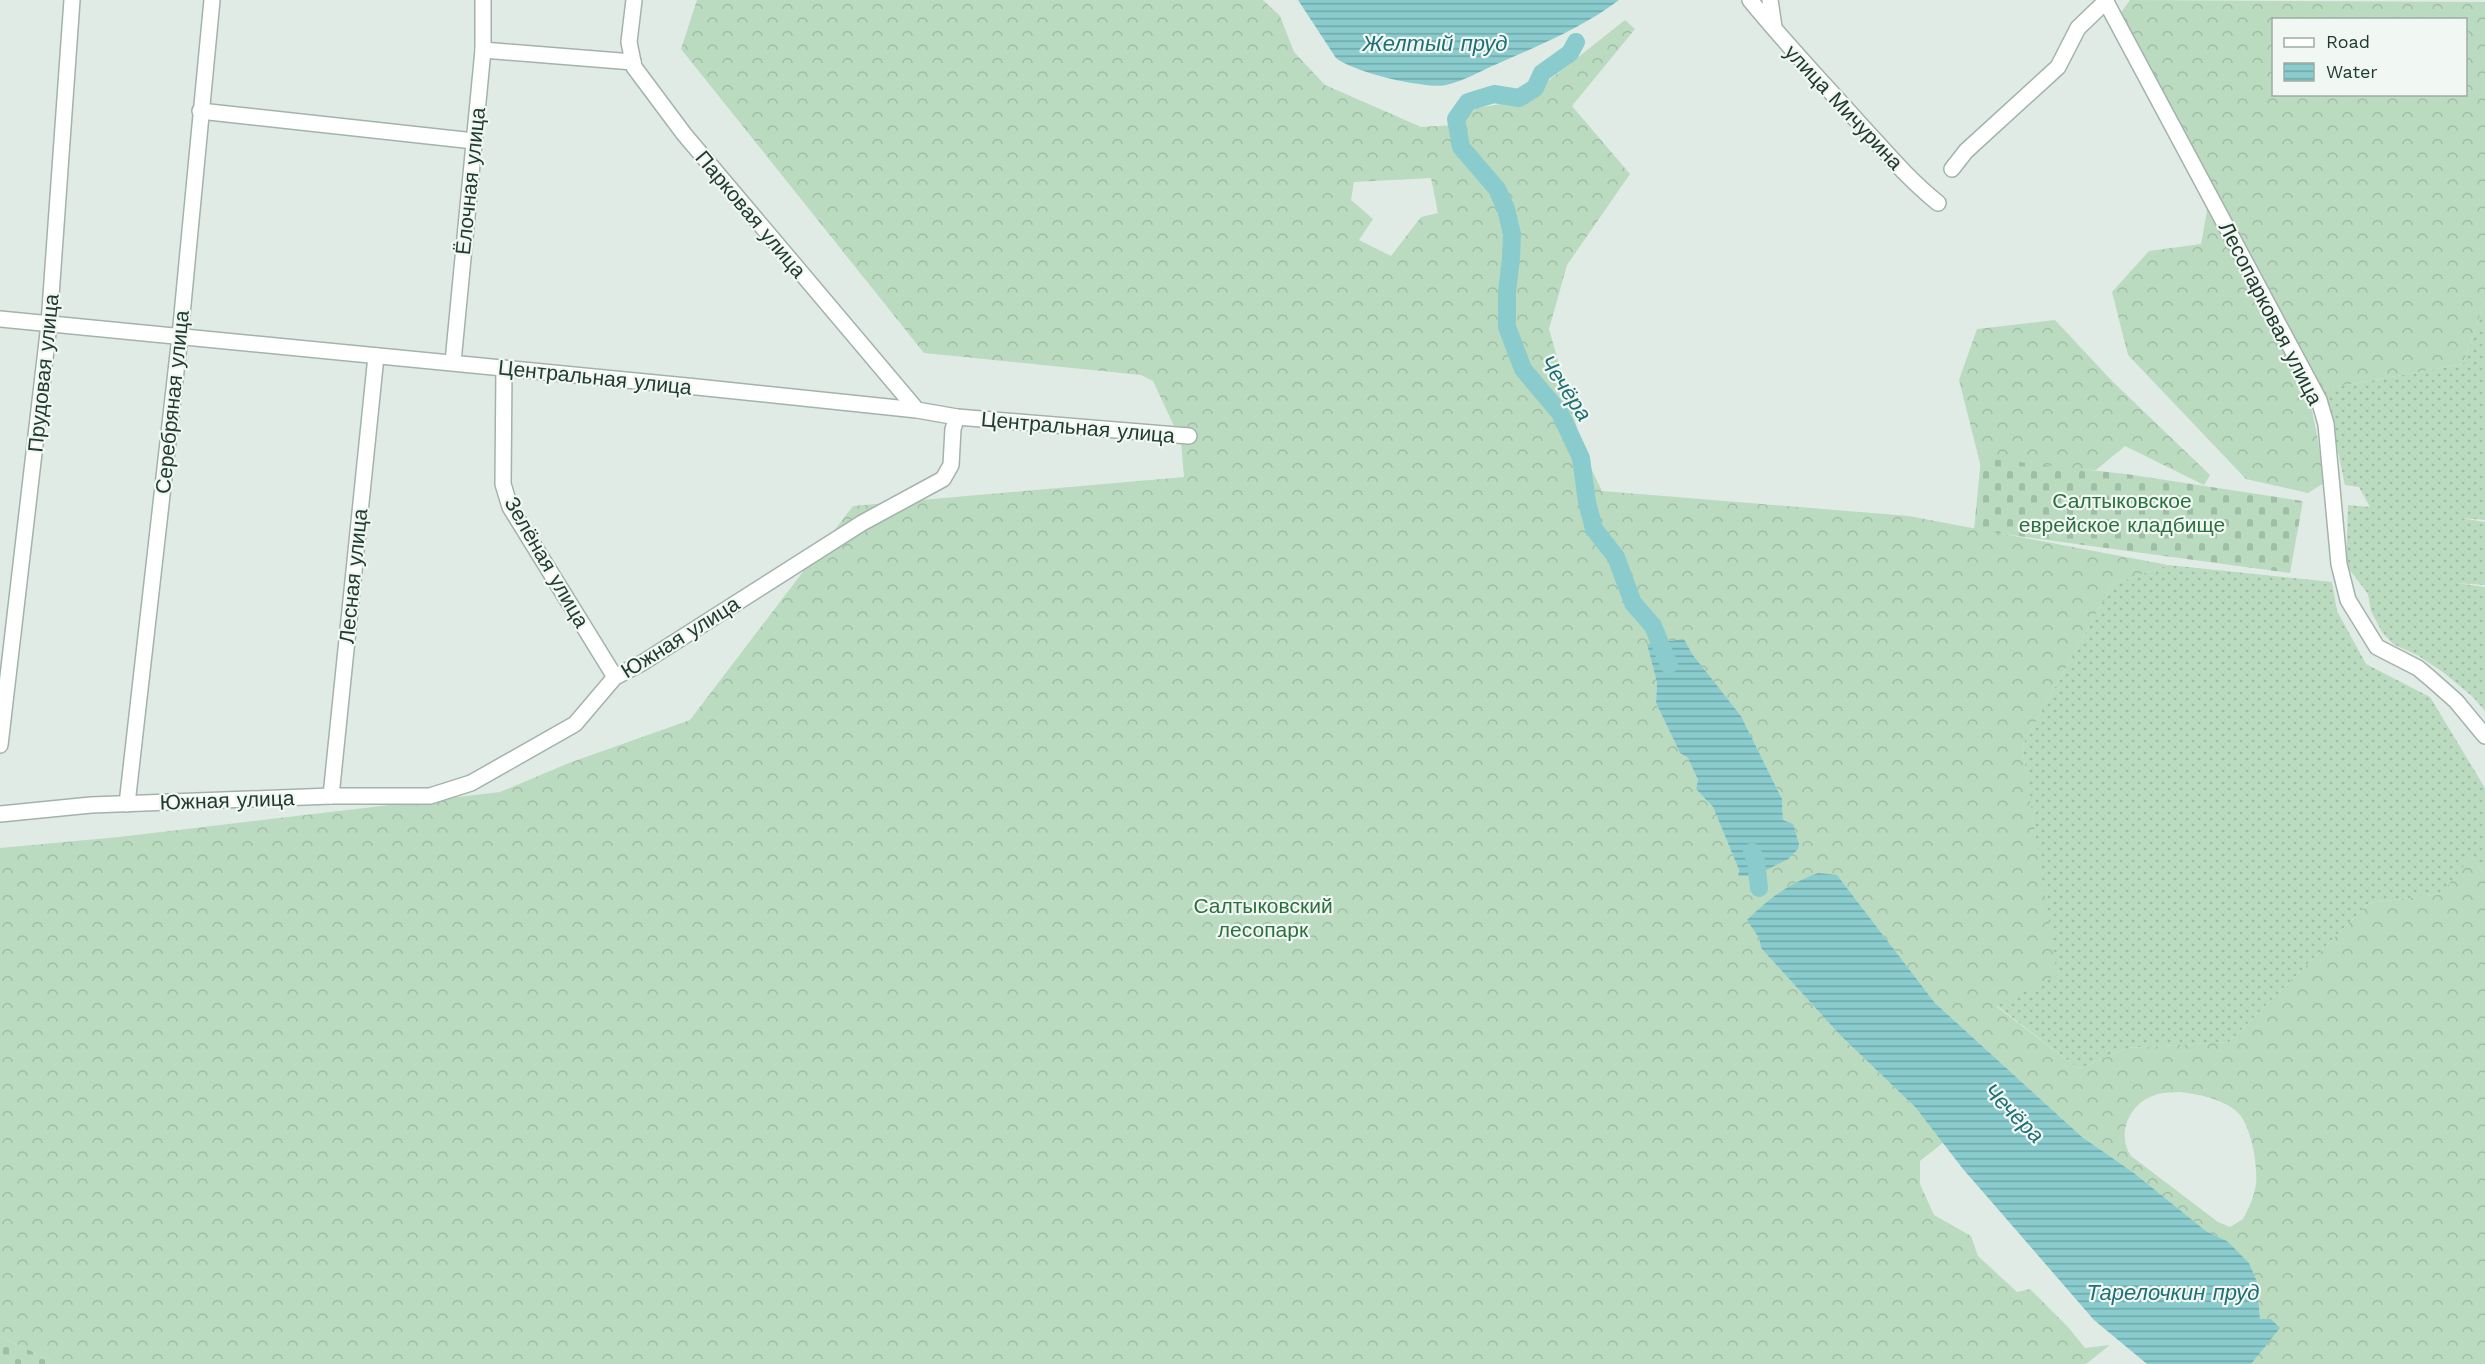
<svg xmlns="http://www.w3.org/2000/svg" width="2485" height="1364" font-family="'Work Sans',sans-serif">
	<defs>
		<pattern id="grass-dots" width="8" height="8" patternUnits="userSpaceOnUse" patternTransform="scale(1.5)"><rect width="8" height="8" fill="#badbbf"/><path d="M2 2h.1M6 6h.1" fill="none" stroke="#a0bda5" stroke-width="1.8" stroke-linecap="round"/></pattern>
		<pattern id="forest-crowns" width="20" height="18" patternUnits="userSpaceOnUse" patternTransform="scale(1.5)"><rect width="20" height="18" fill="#badbbf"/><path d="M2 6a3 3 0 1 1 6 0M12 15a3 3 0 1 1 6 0" fill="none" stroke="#a0bda5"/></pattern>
		<pattern id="cemetery-stones" width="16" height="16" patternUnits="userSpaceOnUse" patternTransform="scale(1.5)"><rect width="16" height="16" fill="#badbbf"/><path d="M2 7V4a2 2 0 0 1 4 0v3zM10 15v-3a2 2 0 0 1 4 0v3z" fill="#a0bda5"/></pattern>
		<pattern id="water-rules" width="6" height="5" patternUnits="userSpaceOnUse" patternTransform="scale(1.5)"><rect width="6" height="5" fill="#8accce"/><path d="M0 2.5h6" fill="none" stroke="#70a7a8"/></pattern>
	</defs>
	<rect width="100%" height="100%" fill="#e0ebe5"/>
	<g fill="url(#grass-dots)">
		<path d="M2485,301v219l-25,-2 25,4v63l-29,-2 29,4v124l-12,-14 -29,-24 -25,-17 -26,-12 -11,-12 -11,-21 -3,-17 -22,-29 2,-60 22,2 -11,-20 -14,-2 -15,-72 -11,-23 144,-26z"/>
		<path d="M2168,565l164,17 5,29 29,53 64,33 55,91v89l-13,-21 -30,38 -73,9 -140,139 -102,6 -48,21 -83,-64 60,-30 -34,-229 91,-162z"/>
	</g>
	<g fill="url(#forest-crowns)" fill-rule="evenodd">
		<path d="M697,0h566l17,16 14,36 31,33 96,42 33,-2 23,-17 47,-8 101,-80 10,9 -63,77 58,68 -63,91 -18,64 36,127 17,35 307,25 259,49 -55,19 -91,162 35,229 -61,31 83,63 48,-21 102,-6 140,-139 72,-9 31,-38 13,21v487h-234l3,-5 6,-40 -3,-37 -30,-41 -21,-10 -72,-58 -52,-36 -147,-134 -98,-128 -78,63 2,10 79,87 76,73 28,34 -24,19v23l14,31 37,21 7,20 39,36 13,-3 38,38 17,21 25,-3 -24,19h-2026l-60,-27v-489l119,-11 381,-45 69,-29 121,-43 163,-214 331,-29 -3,-36 -28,-60 -12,-6 -217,-22 -243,-304zM1431,178l7,35 -17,4 -30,39 -32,-16 14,-21 -22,-19 3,-18zM1684,639l7,15 50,62 41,83 1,21 -45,55 1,-5 -26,-63 -17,-18 2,-9 -10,-22 -8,-5 -24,-50 1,-21zM2179,1092c19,2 40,6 56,18 16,11 23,56 21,74 -2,13 -7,24 -13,35l-13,8 -12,-5 -87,-66c-15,-21 -2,-53 24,-61 7,-3 16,-2 24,-3z"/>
		<path d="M2130,0l355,2v299l-22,63 -155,28 9,43 7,48 -16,10 -62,-14 -118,-124 -16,-63 37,-41 52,-7 6,-33 -1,-36 -86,-161zM2274,20h192v74h-192z"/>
		<path d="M2055,320l57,61 98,94 -6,10 -79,-39 -29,24 -115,-3 -22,-87 18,-51z"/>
	</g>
	<g fill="url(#cemetery-stones)">
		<path d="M1981,458l145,16 177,27 -13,72 -316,-43z"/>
		<path d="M0,1337l60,27h-60z"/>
	</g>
	<g fill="url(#water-rules)">
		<path d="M1298,0h321c-37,28 -79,45 -122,64 -17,7 -33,17 -51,21 -23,4 -93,-13 -110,-27z"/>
		<path d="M1684,639l8,15 49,62 41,83 1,21 10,4 6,20 -1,5 -10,10 -33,17h-17l1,-6 -26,-63 -17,-18 2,-9 -10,-22 -8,-5 -24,-50 1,-21 -10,-38z"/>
		<path d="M1818,873l19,2 98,128 147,134 52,36 72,58 21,10 22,22 8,19 3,37h11l9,9 -29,36h-104l-53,-44 -131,-151 -47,-61 -76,-73 -79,-87 -2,-10 -12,-18c23,-22 41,-36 71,-47z"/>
	</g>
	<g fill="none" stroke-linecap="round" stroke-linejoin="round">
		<g stroke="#8accce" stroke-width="18">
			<path d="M1576,42l-6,11 -28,20 -7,15 -16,10 -25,-4 -26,8 -12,17 5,28 36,42 9,20 6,25 -1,24 -4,34v35l16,42 37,44 21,45 6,44 7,27 22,28 17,46 20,23 16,39"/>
			<path d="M1752,852l4,9 3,27"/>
		</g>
		<defs>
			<g id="minor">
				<path d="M634,0l-5,42 5,25 50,67 233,276"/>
				<path d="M1750,0c35,43 73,83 110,124 25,27 49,56 78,79"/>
				<path d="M1770,0l4,27"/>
				<path d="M2105,0l214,400 7,24 13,140 9,36 29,47 41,21 12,10 26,23 29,35"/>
				<path d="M483,50l150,12"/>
				<path d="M200,111l274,30"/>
				<path d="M1952,169l14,-18 92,-84 20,-39 28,-27"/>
				<path d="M0,319l697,68 220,23 40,7 232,19"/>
				<path d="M453,362l30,-312v-50"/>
				<path d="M504,368l-1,116 7,23 105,170"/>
				<path d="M0,745l49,-421 23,-324"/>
				<path d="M331,796l45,-440"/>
				<path d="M127,804l53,-468 32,-336"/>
				<path d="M0,814l91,-9 240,-9h99l41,-13 104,-59 40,-47 27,-14 220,-140 81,-44 8,-14 2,-36 4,-12"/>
			</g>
		</defs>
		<use href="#minor" stroke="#a3b3ab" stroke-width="18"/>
		<use href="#minor" stroke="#fff" stroke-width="15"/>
	</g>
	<g text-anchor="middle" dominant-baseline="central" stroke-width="4.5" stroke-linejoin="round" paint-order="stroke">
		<g font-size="21" fill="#223b31" stroke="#f1f7f3">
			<text transform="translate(1844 107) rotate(47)">улица Мичурина</text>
			<text transform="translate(470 181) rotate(-84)">Ёлочная улица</text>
			<text transform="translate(751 214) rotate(50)">Парковая улица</text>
			<text transform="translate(2271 313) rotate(63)">Лесопарковая улица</text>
			<text transform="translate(43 373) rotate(-84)">Прудовая улица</text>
			<text transform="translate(595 377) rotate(6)">Центральная улица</text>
			<text transform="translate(172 402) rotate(-84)">Серебряная улица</text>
			<text transform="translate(1078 427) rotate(5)">Центральная улица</text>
			<text transform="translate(547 562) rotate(60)">Зелёная улица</text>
			<text transform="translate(353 576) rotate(-84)">Лесная улица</text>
			<text transform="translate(680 637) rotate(-32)">Южная улица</text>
			<text transform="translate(227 800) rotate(-2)">Южная улица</text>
		</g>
		<g font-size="21" fill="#2d703f" stroke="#f1f7f3">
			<text x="2122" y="500">Салтыковское<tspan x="2122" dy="24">еврейское кладбище</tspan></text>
			<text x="1263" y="905">Салтыковский<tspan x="1263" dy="24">лесопарк</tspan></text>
		</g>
		<g font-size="22" font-style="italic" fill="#1e7074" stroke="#f1f7f3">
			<text x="1435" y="43">Желтый пруд</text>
			<text transform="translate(1566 388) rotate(56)">Чечёра</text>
			<text transform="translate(2014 1113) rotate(45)">Чечёра</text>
			<text x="2173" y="1292">Тарелочкин пруд</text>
		</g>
	</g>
	<rect x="2272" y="18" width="195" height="78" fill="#f1f7f3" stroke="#9eaca5" stroke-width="1.5"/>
	<rect x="2284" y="38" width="30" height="9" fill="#ffffff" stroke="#9eaca5" stroke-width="1.5"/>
	<text x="2326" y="48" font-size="18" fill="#223b31">Road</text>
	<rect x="2284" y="63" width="30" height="18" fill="url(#water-rules)" stroke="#9eaca5" stroke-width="1.5"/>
	<text x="2326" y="78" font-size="18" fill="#223b31">Water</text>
</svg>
